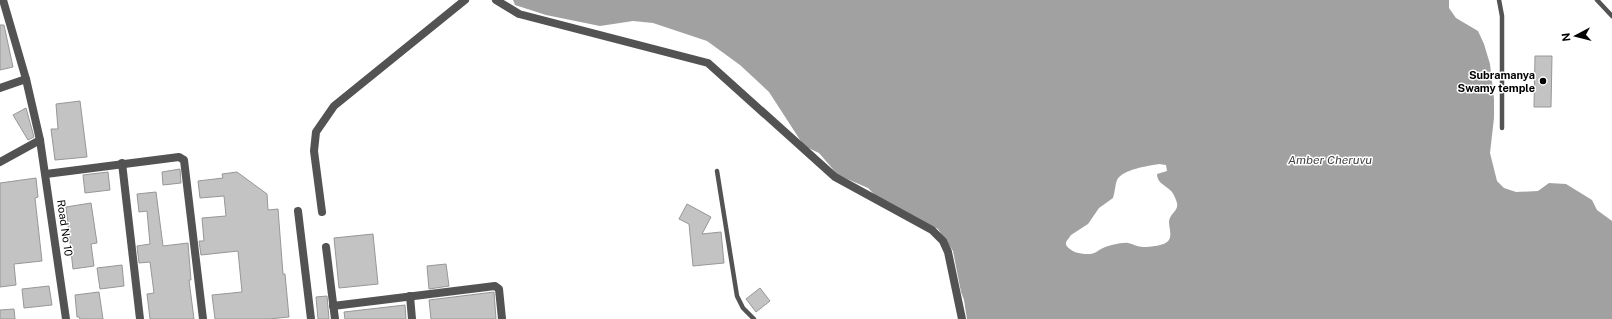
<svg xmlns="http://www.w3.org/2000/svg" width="1612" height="319" font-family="'Public Sans',sans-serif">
	<rect width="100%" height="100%" fill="#fff"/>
	<path fill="#a1a1a1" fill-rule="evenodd" d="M513,0h936v8l7,10 22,13 6,13 6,20 4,35v19l-4,35 7,28 7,7 12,4 22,-1 11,-8 17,1 26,16 5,10 15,11v98h-645l-3,-19 -3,-8 -8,-41 -15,-22 -60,-31 -10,-10 -30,-13 -19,-22 -15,-7 -35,-54 -29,-27 -33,-24 -54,-18 -20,-2 -33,5 -54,-11 -31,-10zM1159,164l7,1 1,6 -10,3c0,9 8,11 13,16 3,2 6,9 7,13 2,8 -8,11 -8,19 0,6 3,12 0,18 -4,6 -19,7 -26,7 -5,0 -10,-3 -15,-4 -5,-1 -22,3 -27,6 -5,3 -7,5 -13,5 -9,0 -17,-2 -22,-9v-3l5,-7 17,-11 11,-16 14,-10c2,-6 2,-13 4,-18 6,-11 31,-14 42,-16z"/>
	<g fill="#c3c3c3" stroke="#979797">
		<path d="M0,25h4l9,42 -13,3z"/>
		<path d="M1535,56h17l-1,51h-17z"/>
		<path d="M80,101l7,56 -32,3 -4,-31h7l-2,-25z"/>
		<path d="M26,108l8,29 -6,3 -15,-25z"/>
		<path d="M180,169l1,14 -18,2 -1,-13z"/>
		<path d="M108,172l2,18 -25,3 -2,-18z"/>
		<path d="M237,172l30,22 1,16 10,-1 5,65h2l4,43 -20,2h-54l-3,-24 30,-3 -4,-41 -37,4 -2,-14h5l-2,-23 24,-2 -2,-20 -24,2 -2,-17 25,-3 -1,-4z"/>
		<path d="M36,178l2,19 -3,1 7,63 -28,3 2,21 -16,2v-104z"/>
		<path d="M156,192l7,54 25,-3 3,37h-2l5,39h-44l-3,-25 7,-1 -4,-31 -11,1 -2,-17 13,-2 -3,-33 -8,1 -2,-18z"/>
		<path d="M91,203l6,40 -6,1 3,22 -21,3 -7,-62z"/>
		<path d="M687,204l24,13 -9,17 19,-2 3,31 -31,3 -4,-42 -10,-5z"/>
		<path d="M373,234l5,50 -39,4 -5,-50z"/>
		<path d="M446,264l3,22 -20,3 -2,-23z"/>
		<path d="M122,265l2,21 -24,3 -3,-21z"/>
		<path d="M49,286l3,19 -28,3 -2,-19z"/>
		<path d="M760,288l10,13 -14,11 -10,-13z"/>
		<path d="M99,292l4,27h-23l-1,-2h-2l-2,-22z"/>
		<path d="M494,292l2,27h-65l-2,-19z"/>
		<path d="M327,296l2,23h-11l-2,-22z"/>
		<path d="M405,305l1,14h-61l-1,-7z"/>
		<path d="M14,309l1,10h-15v-9z"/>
	</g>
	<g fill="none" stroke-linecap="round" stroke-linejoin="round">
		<g stroke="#535353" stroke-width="4.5">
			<path d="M1499,0l3,16v112"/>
			<path d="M1597,0l15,16"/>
			<path d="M717,171l20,125 6,12 11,11"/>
		</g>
		<g stroke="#535353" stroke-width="8">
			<path d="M3,0l23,79 14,61 26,179"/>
			<path d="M496,0l23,14 189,49 127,114 97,53 11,11 5,11 14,67"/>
			<path d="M0,88l26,-9"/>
			<path d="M0,162l40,-22"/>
			<path d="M122,163l18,156"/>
			<path d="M46,174l133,-17 5,3 19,159"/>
			<path d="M298,211l13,108"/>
			<path d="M322,212l-8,-61 2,-19 18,-26 131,-106"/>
			<path d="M326,247l9,72"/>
			<path d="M410,296l2,23"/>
			<path d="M333,306l162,-20 4,3 3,30"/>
		</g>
	</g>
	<circle fill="#000" stroke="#fff" stroke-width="1.5" cx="1543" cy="81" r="4"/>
	<g text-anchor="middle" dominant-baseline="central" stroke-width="3" stroke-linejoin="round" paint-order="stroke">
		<g font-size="11" font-weight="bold" fill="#000" stroke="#fff" text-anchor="end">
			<text x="1535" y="75">Subramanya<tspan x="1535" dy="13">Swamy temple</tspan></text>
		</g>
		<g font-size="11" fill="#000" stroke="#fff">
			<text transform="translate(65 228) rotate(82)">Road No 10</text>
		</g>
		<g font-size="12" font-style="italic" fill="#424242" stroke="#fff">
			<text x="1330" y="160">Amber Cheruvu</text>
		</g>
	</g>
	<g transform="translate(1576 36) rotate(263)" stroke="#ffffff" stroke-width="3" paint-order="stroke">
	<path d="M0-3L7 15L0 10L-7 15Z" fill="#000000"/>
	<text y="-6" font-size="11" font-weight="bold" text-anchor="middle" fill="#000000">N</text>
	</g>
</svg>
